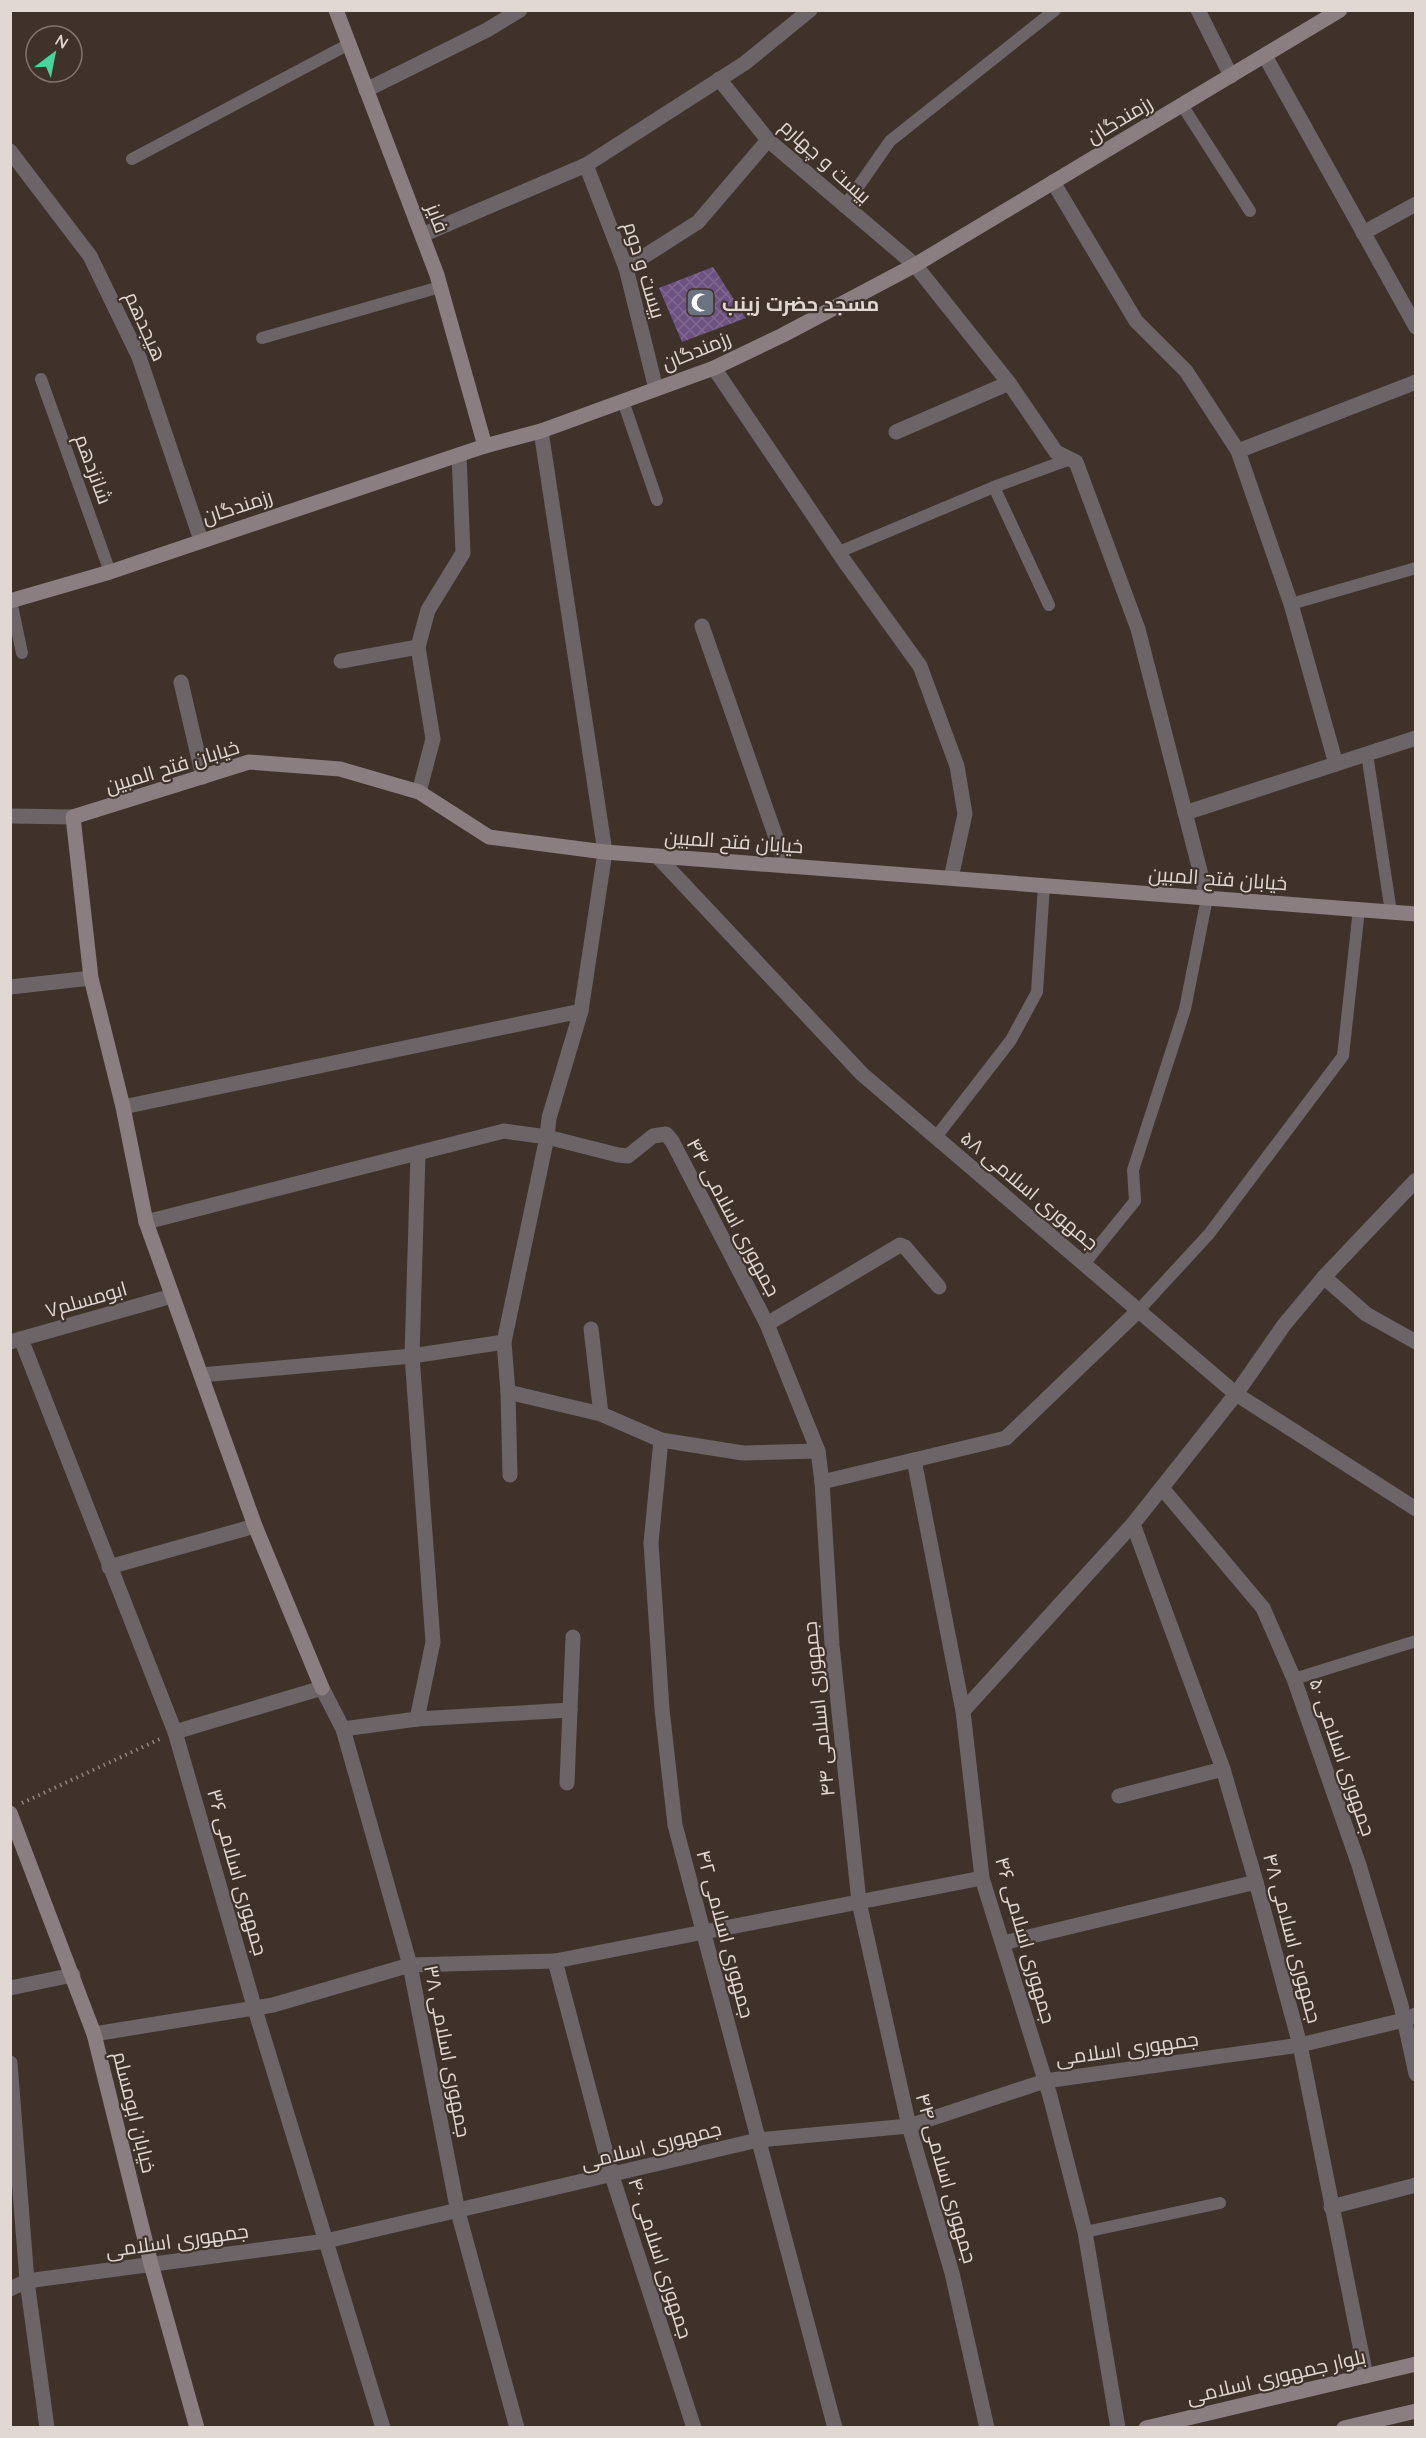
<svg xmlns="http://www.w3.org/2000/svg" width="1426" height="2438" font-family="Quicksand,Cairo,sans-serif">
	<defs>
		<pattern id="building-cross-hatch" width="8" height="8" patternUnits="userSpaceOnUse" patternTransform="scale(1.5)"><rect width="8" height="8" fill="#6c5181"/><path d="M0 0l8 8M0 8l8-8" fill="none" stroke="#816992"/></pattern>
	</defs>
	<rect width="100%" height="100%" fill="#3f322b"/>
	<path fill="url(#building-cross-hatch)" d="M713,267l33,51 -64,24 -23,-54z"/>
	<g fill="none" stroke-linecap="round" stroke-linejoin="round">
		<path stroke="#908580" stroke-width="4" stroke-dasharray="1.5 4.5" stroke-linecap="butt" d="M22,1803l138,-64"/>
		<g stroke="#6c6466" stroke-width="12">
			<path d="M1182,105l68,106"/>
			<path d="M132,159l217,-115"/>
			<path d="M844,207l46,-66 165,-131"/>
			<path d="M262,338l178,-51"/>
			<path d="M41,379l69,193"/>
			<path d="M623,401l34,99"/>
			<path d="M994,487l55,118"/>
			<path d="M839,552l155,-65 76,-28"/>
			<path d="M11,601l11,52"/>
			<path d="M1291,604l125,-36"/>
			<path d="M1367,754l24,158"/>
			<path d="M936,1137l75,-97 26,-48 7,-107"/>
			<path d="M1084,1264l51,-63 -2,-31 52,-161 22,-111"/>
			<path d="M1139,1310l70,-76 134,-178 16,-147"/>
			<path d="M1294,1679l122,-38"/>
			<path d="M1085,2232l135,-29"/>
		</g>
		<g stroke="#6c6466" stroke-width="15">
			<path d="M1198,10l33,66"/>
			<path d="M1265,56l151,271"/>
			<path d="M719,79l49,61 147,125 94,118 47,69 20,10 62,167 69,269"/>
			<path d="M366,90l121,-60 33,-20"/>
			<path d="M10,151l80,105 49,101 62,183"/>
			<path d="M586,165l40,103 30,121"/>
			<path d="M1053,182l83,139 50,50 52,80 53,153 45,160"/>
			<path d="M1363,233l53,-29"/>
			<path d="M422,235l164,-70 159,-102 65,-53"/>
			<path d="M626,268l72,-46 70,-82"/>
			<path d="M714,368l131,194 75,104 37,100 8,48 -14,64"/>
			<path d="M896,432l113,-49"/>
			<path d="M1238,451l178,-69"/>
			<path d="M702,626l84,240"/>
			<path d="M341,661l77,-14"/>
			<path d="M181,682l22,95"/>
			<path d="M419,792l14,-53 -15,-92 10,-37 35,-57 -4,-98"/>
			<path d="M1185,813l231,-75"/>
			<path d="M10,816l63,1"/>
			<path d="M657,856l205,218 374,320 180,115"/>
			<path d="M10,987l81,-9"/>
			<path d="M123,1107l458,-96"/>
			<path d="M146,1222l358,-91 43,6 71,18 10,1 25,-20 13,-2 6,7 95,183 51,127 4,31 10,163 27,257 50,224 43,147 35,155"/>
			<path d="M1324,1277l42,37 50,28"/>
			<path d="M767,1324l133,-79 5,2 34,40"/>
			<path d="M591,1329l10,85"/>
			<path d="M21,1339l154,393 79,274 129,422"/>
			<path d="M10,1342l162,-46"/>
			<path d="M201,1375l211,-19 92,-14"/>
			<path d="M508,1392l93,22 60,26 82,13 75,-2"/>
			<path d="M661,1440l-10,103 11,166 13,116 160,603"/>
			<path d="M914,1460l49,251 19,167 68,218 35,136 33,196"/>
			<path d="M510,1475l-2,-83 -4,-50 43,-205 2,-19 32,-107 24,-159 -64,-421"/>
			<path d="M822,1482l184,-44 133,-128"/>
			<path d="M1162,1488l101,120 31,71 65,186 42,140 15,69"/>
			<path d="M1133,1524l90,245 33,113 44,163 66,331"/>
			<path d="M109,1567l146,-41"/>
			<path d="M963,1711l170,-187 103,-130 48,-69 40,-48 92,-97"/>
			<path d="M417,1719l16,-77 -21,-286 6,-203"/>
			<path d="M343,1729l74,-10 153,-9"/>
			<path d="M175,1732l147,-44 21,41 67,236 48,247 59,216"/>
			<path d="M567,1783l6,-146"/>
			<path d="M1119,1796l104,-27"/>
			<path d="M1003,1943l253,-61"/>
			<path d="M555,1961l57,215 82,252"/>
			<path d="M10,1988l63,-13"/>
			<path d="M94,2034l179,-29 137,-40 145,-4 427,-83"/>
			<path d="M10,2063l17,218 20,147"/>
			<path d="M1331,2207l85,-22"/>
			<path d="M10,2289l17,-8 299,-40 432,-101 151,-14 136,-45 255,-36 104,-25 12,-5"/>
		</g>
		<g stroke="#8b7e80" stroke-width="15">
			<path d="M336,10l101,265 48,171"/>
			<path d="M10,601l100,-29 375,-126 56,-15 173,-63 69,-33 132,-70 425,-255"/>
			<path d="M322,1688l-67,-162 -109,-304 -23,-115 -32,-129 -18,-161 176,-55 91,7 79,23 70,45 116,15 811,62"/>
			<path d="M10,1813l84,221 57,230 46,164"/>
			<path d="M1146,2428l270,-64"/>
			<path d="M1344,2428l72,-17"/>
		</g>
	</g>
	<defs>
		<symbol id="mosque-square" viewBox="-11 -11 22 22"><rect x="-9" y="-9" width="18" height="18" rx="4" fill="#6b7280" stroke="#3f322b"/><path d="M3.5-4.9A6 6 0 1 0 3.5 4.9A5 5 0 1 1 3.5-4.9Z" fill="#fff"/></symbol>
	</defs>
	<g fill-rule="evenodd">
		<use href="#mosque-square" x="684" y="286" width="33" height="33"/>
	</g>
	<g text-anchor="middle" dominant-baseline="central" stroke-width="4.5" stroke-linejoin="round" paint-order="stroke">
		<g font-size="20" fill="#e1d8d4" stroke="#3f322b">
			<text transform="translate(1119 119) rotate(-31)">رزمندگان</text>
			<text transform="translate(826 161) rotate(42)">بیست و چهارم</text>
			<text transform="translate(438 218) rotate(69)">فایز</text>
			<text transform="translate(645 270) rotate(73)">بیست و دوم</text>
			<text transform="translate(146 326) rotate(66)">هیجدهم</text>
			<text transform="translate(696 350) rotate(-22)">رزمندگان</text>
			<text transform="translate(94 469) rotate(70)">شانزدهم</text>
			<text transform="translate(237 506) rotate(-18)">رزمندگان</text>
			<text transform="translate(172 766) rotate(-17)">خیابان فتح المبین</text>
			<text transform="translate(734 841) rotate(4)">خیابان فتح المبین</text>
			<text transform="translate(1218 878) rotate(4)">خیابان فتح المبین</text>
			<text transform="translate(1030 1190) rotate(40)">جمهوری اسلامی ۵۸</text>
			<text transform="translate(734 1217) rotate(62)">جمهوری اسلامی ۴۴</text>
			<text transform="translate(86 1299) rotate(-16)">ابومسلم۷</text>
			<text transform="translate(818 1709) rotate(-96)">جمهوری اسلامی ۴۴</text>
			<text transform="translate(1343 1757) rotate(71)">جمهوری اسلامی ۵۰</text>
			<text transform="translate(238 1872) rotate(74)">جمهوری اسلامی ۳۶</text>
			<text transform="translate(726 1934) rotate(75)">جمهوری اسلامی ۴۲</text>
			<text transform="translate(1293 1938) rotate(75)">جمهوری اسلامی ۴۸</text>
			<text transform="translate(1026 1940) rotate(74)">جمهوری اسلامی ۴۶</text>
			<text transform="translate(1127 2048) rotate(-8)">جمهوری اسلامی</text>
			<text transform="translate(448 2051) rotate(79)">جمهوری اسلامی ۳۸</text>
			<text transform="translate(135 2112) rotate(76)">خیابان ابومسلم</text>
			<text transform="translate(651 2145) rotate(-14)">جمهوری اسلامی</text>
			<text transform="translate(947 2178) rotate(74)">جمهوری اسلامی ۴۴</text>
			<text transform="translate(177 2240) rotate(-8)">جمهوری اسلامی</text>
			<text transform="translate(661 2258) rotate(72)">جمهوری اسلامی ۴۰</text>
			<text transform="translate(1276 2376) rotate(-13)">بلوار جمهوری اسلامی</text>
		</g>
		<g font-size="20" font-weight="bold" fill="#e1d8d4" stroke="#3f322b" text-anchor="start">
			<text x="722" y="303">مسجد حضرت زینب</text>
		</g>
	</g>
	<rect width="1426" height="2438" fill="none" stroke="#e1d8d4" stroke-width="24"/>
	<g transform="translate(54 54) rotate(32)"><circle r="28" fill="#3f322b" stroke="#80746f" stroke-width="1.5"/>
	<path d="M0-4.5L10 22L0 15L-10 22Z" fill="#48d49d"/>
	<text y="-9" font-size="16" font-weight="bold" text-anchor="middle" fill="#e1d8d4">N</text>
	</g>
</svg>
